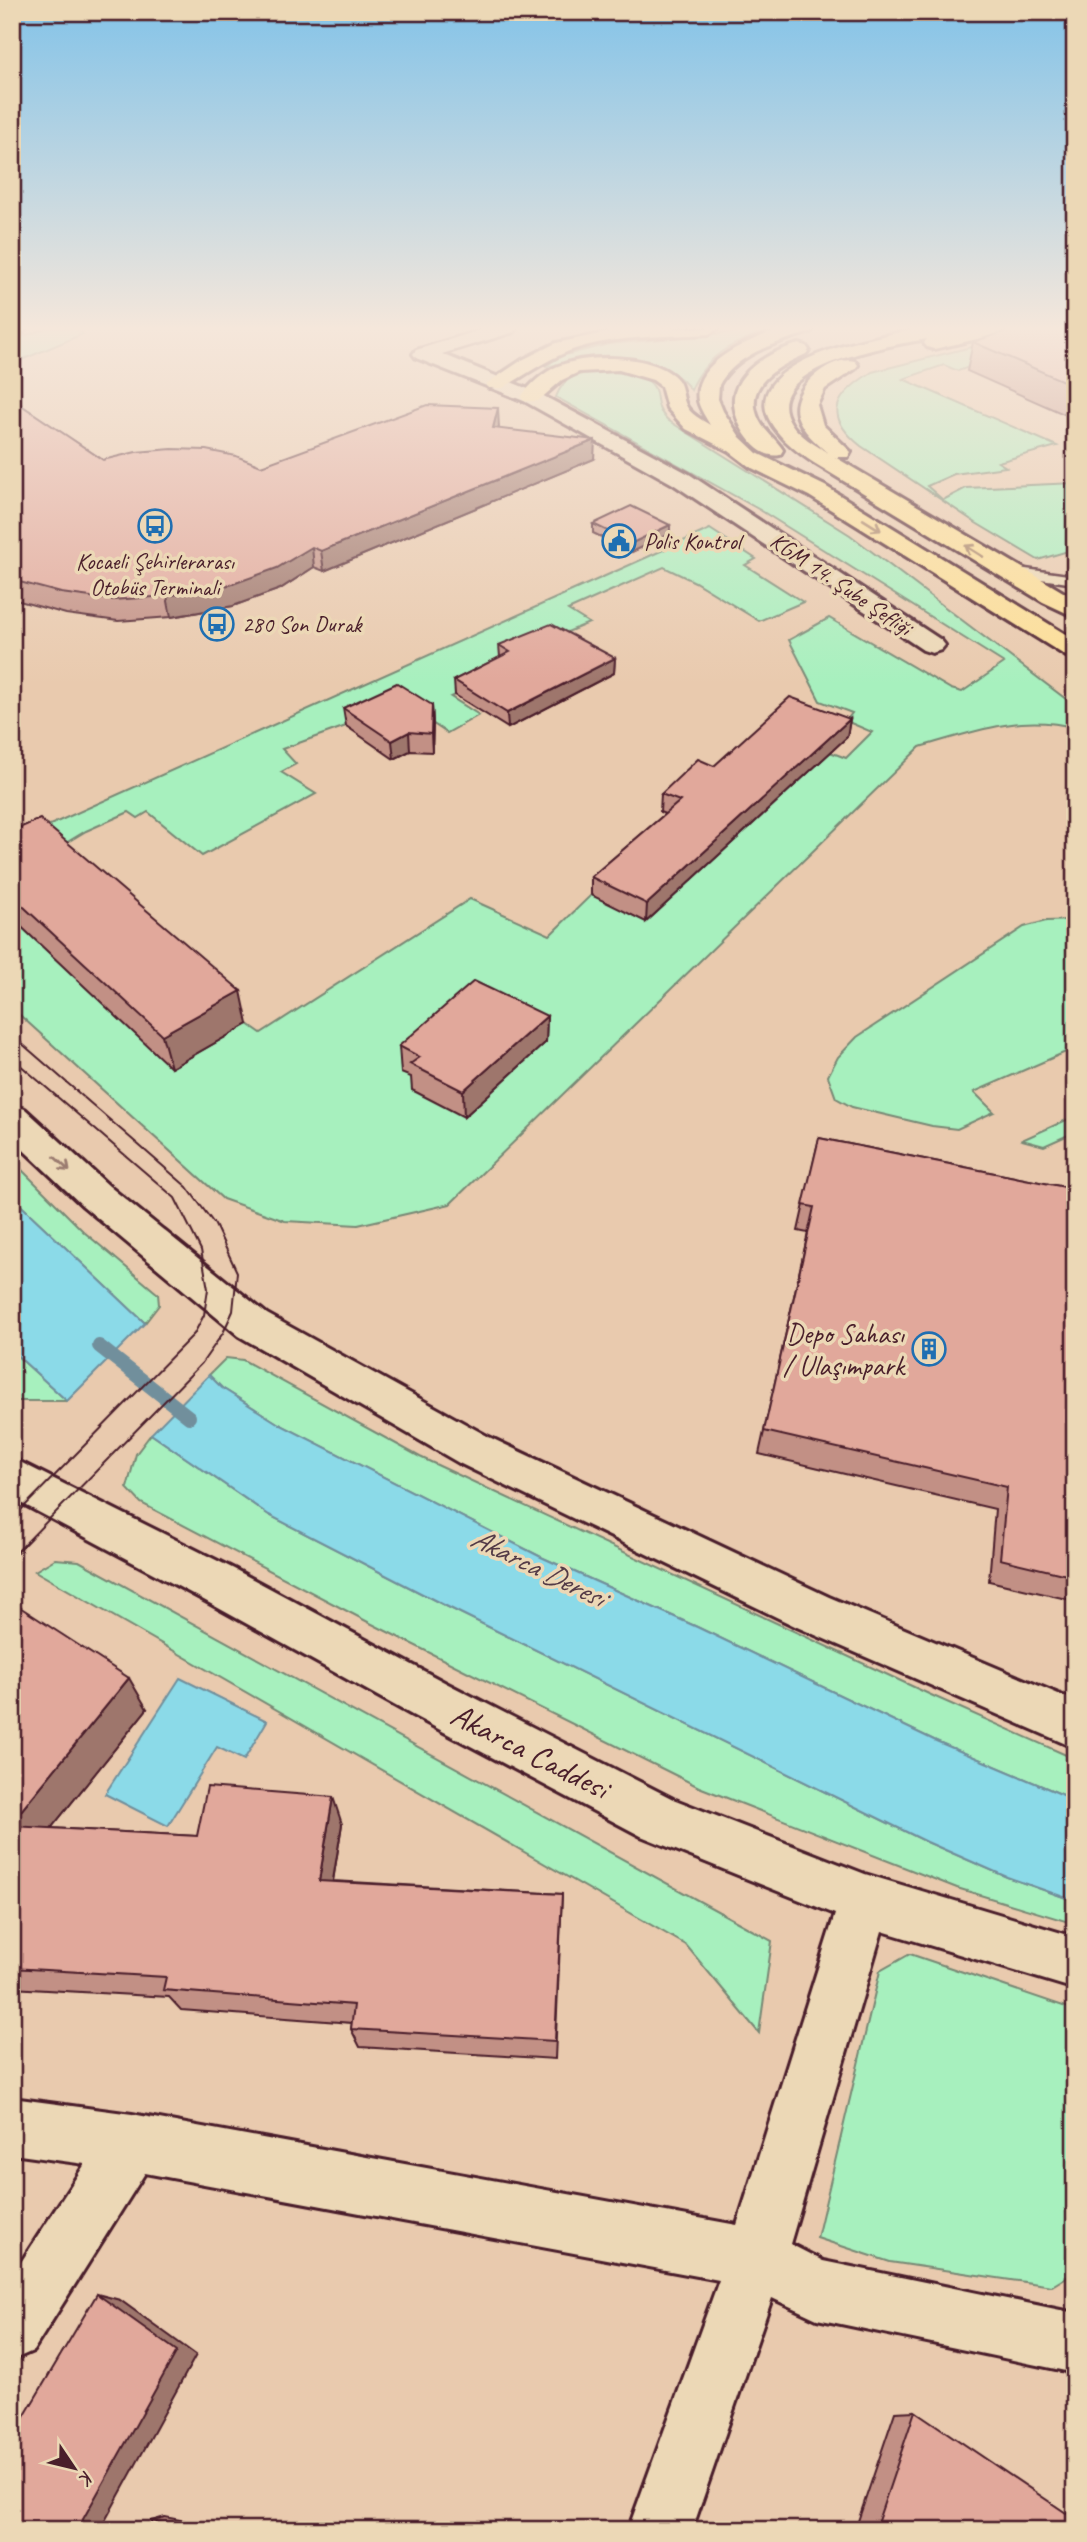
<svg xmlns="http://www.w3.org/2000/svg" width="1087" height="2542" font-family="Caveat,sans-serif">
	<rect width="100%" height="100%" fill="#e9caae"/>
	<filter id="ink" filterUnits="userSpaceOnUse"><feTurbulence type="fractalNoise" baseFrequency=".0143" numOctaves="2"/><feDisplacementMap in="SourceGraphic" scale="14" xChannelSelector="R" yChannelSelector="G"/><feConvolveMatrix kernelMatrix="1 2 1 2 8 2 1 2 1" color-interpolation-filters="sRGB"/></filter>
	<g filter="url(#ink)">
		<g fill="#a7f0be" stroke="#788874" stroke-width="2">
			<path d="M47,328h29l7,6 -71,30v-24z"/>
			<path d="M777,328c-37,11 -70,24 -86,62 -24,-33 -75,-36 -113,-31 -11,1 -21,8 -32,7l15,-10 48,-12z"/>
			<path d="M1043,329l14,7 -99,35 -14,-6 -41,14 154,67 -59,16 8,5 -52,7 -27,12 16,14 23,-12 109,-5v66l-37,11 -62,-37 -115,-77c-39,-31 -26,-51 11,-74z"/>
			<path d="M597,371c17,1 55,0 59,22 2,13 2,18 13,28l181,114 225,171v22c-53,-15 -104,4 -155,19l-470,457 -92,21 -73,-4 -62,-22 -211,-191v-90l159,149 77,-43 13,9 209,-134 80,36 41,-40 136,-59 10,3 93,-87 16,6 26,-26 -26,-11 6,-8 -32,-12 -31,-61 40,-22 122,71 11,3 42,-29 -244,-153 -204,-113c7,-20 22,-23 41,-26z"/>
			<path d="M710,529l46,30 -11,6 58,37 -44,19 -64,-39 -31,-15 -96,43 21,13 -89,37 -18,22 -31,15 28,18 -32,18 -48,-32 -53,25 -64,23 14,15 -15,8 35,22 -114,62 -54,-44 -10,6 -9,-6 -43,19 -35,21 -39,-10z"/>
			<path d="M1075,920v128l-101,44 20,20 -37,17 -25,-3 -80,-19 -16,-9 -8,-22 10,-19 19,-20 167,-110 22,-6z"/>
			<path d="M1075,1116v16l-31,14 -22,-6z"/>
			<path d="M12,1160l72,72 74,62 1,11 -14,18 -133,-126z"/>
			<path d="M12,1351l55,50h-55z"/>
			<path d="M226,1358l17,2 177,97 511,238 144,64v41l-139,-59 -239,-114 -156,-70 -262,-133 -57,-36 -13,-13z"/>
			<path d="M151,1434l118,81 175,90 483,237 80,35 68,24v23l-118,-36 -258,-101 -331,-165 -227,-119 -14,-15 9,-34z"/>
			<path d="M55,1559l24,2 693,380 -13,92 -73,-88 -651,-374z"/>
			<path d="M910,1954l165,56v262l-23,14 -162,-24 -73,-24 63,-267z"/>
		</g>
		<g fill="#8bdae8" stroke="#718f9c" stroke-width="2">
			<path d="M12,1197l133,126 -78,78 -55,-50z"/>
			<path d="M209,1375l13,13 57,36 262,133 156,70 239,114 139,59v101l-68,-24 -80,-35 -483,-237 -175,-90 -118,-81z"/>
			<path d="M180,1678l87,43 -23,39 -27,-13 -49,79 -63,-32z"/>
		</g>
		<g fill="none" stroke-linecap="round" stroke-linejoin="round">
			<path stroke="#718f9c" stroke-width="14" d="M99,1346l90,71"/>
			<defs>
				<path id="lane" d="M1004,566l71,10v8l-76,-11v-6z"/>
				<g id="street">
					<path d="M487,328h30l-3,4 -72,22 96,39 151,81 252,166 4,5 -4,5 -9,3 -9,-3 -250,-166 -149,-83 -108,-43 -3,-4 3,-4z"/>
					<path d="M12,1105l13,4 84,77 158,128 222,123 340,160 246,104v47l-278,-121 -338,-164 -220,-127 -156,-130 -71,-67z"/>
					<path d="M12,1458l222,111 212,114 227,116 192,75 210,63v52l-193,-58 -92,313 33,17 252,52v60l-258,-54 -45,-21 -80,232h-64l91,-250 -574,-107 -112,178 -21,9v-84l73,-112 -73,-10v-56l120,16 605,111 98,-311 -194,-78 -229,-121 -210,-116 -190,-101z"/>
				</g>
				<path id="primary" d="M12,328h14l-3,4 -11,3z"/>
				<g id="highway">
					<path d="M629,328h90l-10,6c-46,3 -96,1 -140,17 -23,9 -44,24 -66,37h-14l-3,-4 36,-24 34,-17z"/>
					<path d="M784,328h30l-3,4c-33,10 -74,21 -92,53l-1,14 5,12 17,26 17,16 68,33 250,154v19l-9,-3 -257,-160 -59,-29 -21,-16 -43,-22 -19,-21 -6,-22 -8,-6 -34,-10 -40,2 -17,8 -24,21h-14l-3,-4c8,-12 23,-25 37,-31 30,-12 90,-12 115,9 11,9 8,18 13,30 4,9 16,15 24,20 -4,-7 -10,-16 -12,-24 -7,-41 57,-63 86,-73z"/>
					<path d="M924,328h43l-2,2 45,-2 -3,4 -73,17 -7,-2 -3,-4 3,-4c-31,5 -172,28 -136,84 8,13 25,22 37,30 -12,-10 -26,-22 -31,-38 -7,-27 34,-60 58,-54l3,4 -3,4 -30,20 -8,16 6,20 28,27 -3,5h-13l240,142v18l-32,-15 -229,-139c-132,-88 38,-123 110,-135z"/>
					<path d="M799,344l7,2 3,4 -3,4c-27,12 -64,30 -47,66 6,12 17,19 24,30l-3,5c-26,6 -52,-40 -45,-63 8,-26 40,-42 64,-48z"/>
				</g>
			</defs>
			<use href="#lane" stroke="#4a1f2b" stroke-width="5"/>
			<use href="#street" stroke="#4a1f2b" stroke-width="6"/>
			<use href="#primary" stroke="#4a1f2b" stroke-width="6"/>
			<use href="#highway" stroke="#4a1f2b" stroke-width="6"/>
			<use href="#lane" fill="#ecd8b6" fill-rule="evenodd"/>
			<use href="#street" fill="#ecd8b6" fill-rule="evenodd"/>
			<use href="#primary" fill="#fcde96" fill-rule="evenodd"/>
			<use href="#highway" fill="#fcde96" fill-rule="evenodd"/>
			<g stroke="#4a1f2b" stroke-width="2">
				<path d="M12,1035l175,152 28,38 22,47 -4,39 -10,22 -21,30 -190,194"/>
				<path d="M12,1058l163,140 26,52 7,39 -4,26 -10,19 -182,185"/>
			</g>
		</g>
		<g fill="#c29085" stroke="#4a1f2b" stroke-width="2">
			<path d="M1075,328v91l-108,-48 6,-29z"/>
			<path d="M12,399l91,61 158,6 237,-37 96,30 -270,112 -10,-4 -34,22 -47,17 -62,11 -53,4 -52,-7 -54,-15z"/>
			<path d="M593,524l77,10 -38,18 -39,-19z"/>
			<path d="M499,645l116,13 -1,15 -106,55 -53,-33 -1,-15 46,-23z"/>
			<path d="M432,705l1,18 -1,29 -22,-1 -16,8 -48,-33 -3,-18z"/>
			<path d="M850,719l-3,18 -201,185 -55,-27v-18l74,-63 -5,-2 1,-18 53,-28z"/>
			<path d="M12,831l236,193 -77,44 -159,-150z"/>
			<path d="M547,1016l-1,26 -82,75 -52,-27 -1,-13 -10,-4 -2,-27z"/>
			<path d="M819,1138l256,51v412l-86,-20 6,-72 -236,-55 49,-221 -10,-2z"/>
			<path d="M12,1602l135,107 -96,119 146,8 145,-12 -9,57 229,13 -7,165 -195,-12 -9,-18 1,-6 -171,-13 -12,-13 -157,-9z"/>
			<path d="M915,2411l160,119h-220l40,-118z"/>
			<path d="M165,2517l65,13h-81l2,-9z"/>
		</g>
		<g fill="#9e766c" stroke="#4a1f2b" stroke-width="2">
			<path d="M498,408l1,20 -5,20 -1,-20z"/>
			<path d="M595,440l-1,19 -270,112 -3,-20z"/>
			<path d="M670,525v9l-38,18v-9z"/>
			<path d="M312,547l2,20 -34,22 -47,17 -62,11 -4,-21z"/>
			<path d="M615,658l-1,15 -106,55 -1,-15z"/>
			<path d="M432,705l1,18 -1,29 -1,-18z"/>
			<path d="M850,719l-3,18 -201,185 1,-18z"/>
			<path d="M409,732l1,19 -16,8 -2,-18z"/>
			<path d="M241,991l7,33 -77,44 -9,-33z"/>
			<path d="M547,1016l-1,26 -82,75 -1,-26z"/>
			<path d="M129,1678l18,31 -115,143 -20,-21v-9z"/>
			<path d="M333,1797l9,27 -13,81 -10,-24z"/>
			<path d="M97,2294l23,6 76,55 -96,175h-23z"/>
		</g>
		<g fill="#e1a89b" stroke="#4a1f2b" stroke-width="2">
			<path d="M1015,328h60v58l-102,-44z"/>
			<path d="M12,399l91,61 33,-8 36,-3 34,1 30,6 25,10 166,-61 71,3 -5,20 102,12 -274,111 -9,-4 -35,21 -47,17 -63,11 -54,4 -52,-7 -49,-13z"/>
			<path d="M631,506l39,19 -38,18 -39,-19z"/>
			<path d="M551,624l64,34 -108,55 -53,-33 56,-28 -11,-7z"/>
			<path d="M397,683l35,22 -1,29 -22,-2 -17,9 -49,-33z"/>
			<path d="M790,697l60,22 -203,185 -56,-27 89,-76 -19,-7 37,-35 16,7z"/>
			<path d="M40,819l201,172 -79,44 -150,-139v-65z"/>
			<path d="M474,981l73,35 -84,75 -53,-27 10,-7 -21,-11z"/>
			<path d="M819,1138l256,51v388l-75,-18 7,-72 -243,-56 50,-224 -11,-2z"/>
			<path d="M12,1602l117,76 -117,144z"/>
			<path d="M207,1787l126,10 -14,84 243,13 -7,147 -204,-12 3,-24 -191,-15 3,-13 -154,-9v-142l185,10z"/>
			<path d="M97,2294l80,57 -100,179h-65v-93z"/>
			<path d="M915,2411l160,108v11h-200z"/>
			<path d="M151,2521l47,9h-49z"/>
		</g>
		<defs><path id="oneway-shaft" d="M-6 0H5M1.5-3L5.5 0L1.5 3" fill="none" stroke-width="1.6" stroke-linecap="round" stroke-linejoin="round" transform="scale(1.75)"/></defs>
		<g stroke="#a37e60">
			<use href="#oneway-shaft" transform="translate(872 525) rotate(32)"/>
			<use href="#oneway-shaft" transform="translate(974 551) rotate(-148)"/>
		</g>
		<use stroke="#9b7c70" href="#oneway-shaft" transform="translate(62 1164) rotate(43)"/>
	</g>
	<linearGradient id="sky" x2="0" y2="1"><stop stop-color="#83c3e8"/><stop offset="0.48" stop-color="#f5e7db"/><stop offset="1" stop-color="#f5e7db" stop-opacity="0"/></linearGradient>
	<rect width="1087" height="684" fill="url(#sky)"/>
	<defs>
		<symbol id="bus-ring" viewBox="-11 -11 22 22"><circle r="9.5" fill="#ecd8b6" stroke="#1f6fb2" stroke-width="1.5"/><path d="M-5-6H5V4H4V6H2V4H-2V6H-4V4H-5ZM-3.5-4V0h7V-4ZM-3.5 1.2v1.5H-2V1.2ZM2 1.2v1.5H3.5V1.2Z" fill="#1f6fb2"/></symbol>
		<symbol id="civic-ring" viewBox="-11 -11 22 22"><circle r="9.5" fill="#ecd8b6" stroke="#1f6fb2" stroke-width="1.5"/><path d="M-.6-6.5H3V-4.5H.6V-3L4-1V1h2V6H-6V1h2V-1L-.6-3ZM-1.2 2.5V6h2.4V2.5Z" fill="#1f6fb2"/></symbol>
		<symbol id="building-ring" viewBox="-11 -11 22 22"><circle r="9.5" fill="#ecd8b6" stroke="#1f6fb2" stroke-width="1.5"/><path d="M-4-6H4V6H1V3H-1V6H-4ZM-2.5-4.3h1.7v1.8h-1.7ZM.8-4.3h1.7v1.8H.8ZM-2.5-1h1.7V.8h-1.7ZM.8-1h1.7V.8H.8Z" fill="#1f6fb2"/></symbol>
	</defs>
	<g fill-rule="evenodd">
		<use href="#bus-ring" x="136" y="507" width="38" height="38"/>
		<use href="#civic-ring" x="600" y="522" width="38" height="38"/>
		<use href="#bus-ring" x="198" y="605" width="38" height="38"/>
		<use href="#building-ring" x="910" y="1330" width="38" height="38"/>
	</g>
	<g text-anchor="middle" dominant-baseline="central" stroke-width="7" stroke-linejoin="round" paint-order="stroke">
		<g font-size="23" fill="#4a1f2b" stroke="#ecd8b6" text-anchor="start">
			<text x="644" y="541">Polis Kontrol</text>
			<text x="155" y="561" text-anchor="middle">Kocaeli Şehirlerarası<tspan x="155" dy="26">Otobüs Terminali</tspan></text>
			<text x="242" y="624">280 Son Durak</text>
		</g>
		<g font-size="23" fill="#4a1f2b" stroke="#ecd8b6">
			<text transform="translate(841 584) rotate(34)">KGM 14. Şube Şefliği</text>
		</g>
		<g font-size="28" fill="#4a1f2b" stroke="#ecd8b6" text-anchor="end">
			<text x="904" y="1333">Depo Sahası<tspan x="904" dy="32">/ Ulaşımpark</tspan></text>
		</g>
		<g font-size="30" font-style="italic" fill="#543b47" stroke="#ecd8b6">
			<text transform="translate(538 1567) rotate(26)">Akarca Deresi</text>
		</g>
		<g font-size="33" fill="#4a1f2b" stroke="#ecd8b6">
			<text transform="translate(530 1751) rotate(27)">Akarca Caddesi</text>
		</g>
	</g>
	<rect width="1087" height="2542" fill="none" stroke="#ecd8b6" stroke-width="42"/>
	<rect x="21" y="21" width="1045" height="2500" fill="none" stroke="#4a1f2b" stroke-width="2.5" filter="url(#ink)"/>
	<g transform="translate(74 2468) rotate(125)" stroke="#ecd8b6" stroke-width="5" paint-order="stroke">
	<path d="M0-5L12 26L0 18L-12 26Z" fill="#4a1f2b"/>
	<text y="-10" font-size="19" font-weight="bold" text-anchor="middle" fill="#4a1f2b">K</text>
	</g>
</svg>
